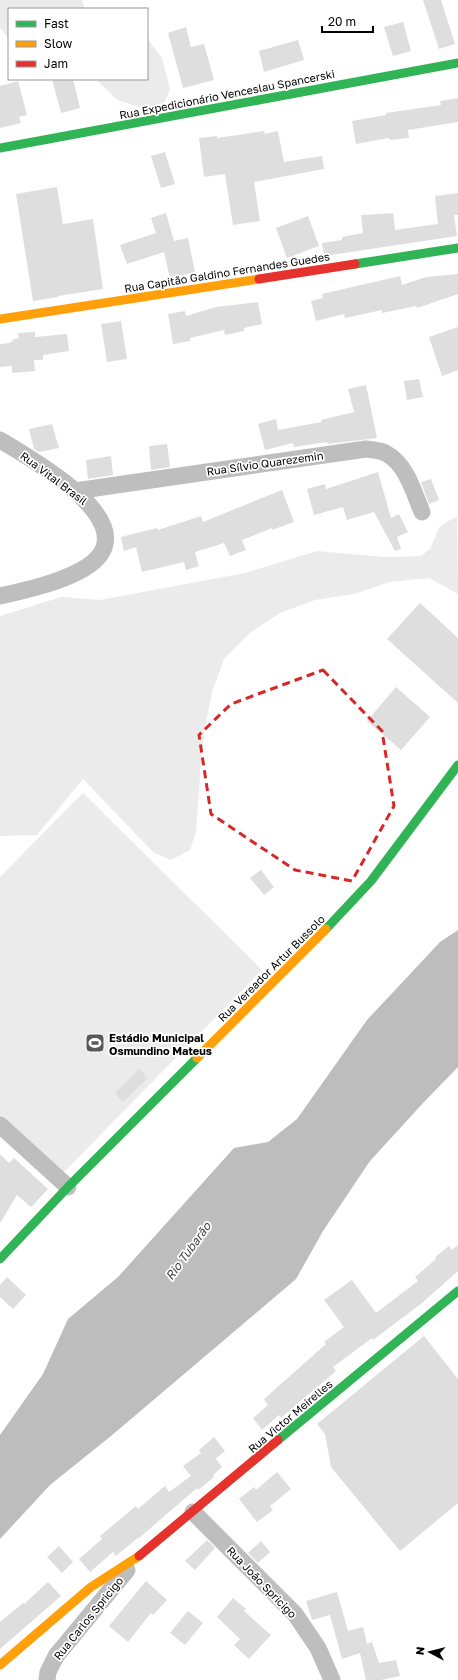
<svg xmlns="http://www.w3.org/2000/svg" width="458" height="1680" font-family="'Golos Text',sans-serif">
	<rect width="100%" height="100%" fill="#fff"/>
	<g fill="#ebebeb">
		<path d="M0,0h82l3,9h-76v30l-9,-12z"/>
		<path d="M147,38l15,20 8,31 -6,14 -19,6 -28,-9 -21,-21h51z"/>
		<path d="M457,516l1,78 -29,-16 -39,4 -36,12 -39,6 -35,13 -29,19 -27,27 -12,33 -7,36 -4,34 -5,70 -6,18 -19,10 -17,-7 -71,-74 -46,56 -37,1v-220l61,-19 39,3 145,-27 72,-22 67,6 37,-1 9,-7 10,-23z"/>
		<path d="M83,793l179,177 -202,206 -60,-59v-240z"/>
	</g>
	<path fill="#bdbdbd" d="M458,930v137l-34,35 -54,59 -47,70 -27,48 -185,157 -61,49 -50,54v-104l43,-61 25,-55 50,-42 116,-129 34,-6 29,-23 70,-99 73,-78z"/>
	<g fill="#dedede">
		<path d="M423,0h18l14,44 -16,5z"/>
		<path d="M403,22l8,29 -18,5 -9,-29z"/>
		<path d="M186,27l5,20 13,-3 10,36 -31,8 -15,-55z"/>
		<path d="M298,40l6,20 -40,12 -5,-21z"/>
		<path d="M52,79h21l7,29 -19,5z"/>
		<path d="M18,81l9,34 -8,2 2,6 -21,5v-42z"/>
		<path d="M458,98v24l-50,8 1,8 -20,2v-2l-33,6 -4,-23 34,-6v-2l55,-8 -1,-4z"/>
		<path d="M264,131l1,3 13,-3 6,31 38,-6 2,13 -70,13 6,39 -27,4 -8,-51 -21,3 -5,-39 18,-2v2z"/>
		<path d="M165,152l10,32 -14,4 -10,-32z"/>
		<path d="M57,187l6,37 30,-5 10,70 -45,7v1l-25,4 -17,-107z"/>
		<path d="M458,193v22h-4l3,21 -133,20 -2,-13 20,-3v-3l21,-4 -2,-18 32,-2 2,17 43,-6 -3,-28z"/>
		<path d="M166,213l8,28 14,-3 7,34 -25,6 -6,-26 -37,12 -7,-19 36,-12 -5,-15z"/>
		<path d="M308,216l11,30 -32,12 -11,-30z"/>
		<path d="M458,274v20l-41,14 -1,-2 -34,7v-3l-37,8 -1,-4 -28,7 -5,-20 12,-3 -1,-4 78,-18 2,9 24,-8z"/>
		<path d="M258,302l4,22 -18,4v3l-19,4 -1,-5 -34,8v3l-17,3 -5,-30 17,-3 1,5 30,-9z"/>
		<path d="M121,321l6,38 -20,3 -6,-38z"/>
		<path d="M458,327v43l-16,6 -13,-39z"/>
		<path d="M35,332v5l32,-3 2,17 -26,4v5h-9l1,11 -23,2v-7l-12,1v-23l10,-1v-1l3,-1v-2l6,-1 -1,-5z"/>
		<path d="M419,379l4,18 -16,3 -3,-19z"/>
		<path d="M366,385l11,53 -49,6 -1,-2 -33,5 -1,-4 -28,7 -7,-26 18,-5 2,11 44,-8 -1,-2 33,-8 -6,-23z"/>
		<path d="M52,424l7,24 -20,4 -5,-3 -5,-20z"/>
		<path d="M167,444l3,23 -19,3 -2,-24z"/>
		<path d="M111,456l2,19 -25,4 -2,-19z"/>
		<path d="M378,472l13,46 8,-4 9,18 -11,5 4,12 -6,2 -21,-39 -27,8 -4,-13 -29,8 -7,-26 18,-5 1,5z"/>
		<path d="M431,479l8,21 -10,4 -8,-22z"/>
		<path d="M282,490l12,32 -22,8v-2l-30,12 4,10 -16,6 -6,-13 -29,9 4,14 -13,4 -2,-8 -42,10 -6,-25 -12,4 -3,-14 36,-9 1,2 43,-14 2,6z"/>
		<path d="M420,603l38,35v65l-71,-64z"/>
		<path d="M396,687l34,30 -29,33 -34,-29z"/>
		<path d="M261,870l13,17 -10,8 -14,-17z"/>
		<path d="M139,1069l9,9 -25,24 -8,-9z"/>
		<path d="M0,1154l9,9 5,-5 34,31 -17,18 -14,-12 -17,28z"/>
		<path d="M458,1245v26l-36,32 -49,37 -1,-2 -39,29 3,4 -55,47 -2,-3 -17,15 -9,-12 15,-13 -4,-6 62,-55 -2,-2 20,-15 -20,-27 28,-20 24,33 42,-32 -3,-4 21,-18 -1,-2 14,-11 3,4z"/>
		<path d="M7,1277l19,18 -13,14 -13,-12v-12z"/>
		<path d="M424,1336l34,43v124l-58,48 -69,-84 -6,-33 -8,-10z"/>
		<path d="M214,1437l11,14 -11,9 2,-1 6,8 -9,8 1,2 -16,13 -1,-2 -58,50v-1l-23,19 -3,-4 -23,20 -11,-13 23,-20 -2,-3 36,-30 2,3 27,-23 4,6 22,-16 -8,-10 18,-13 -2,-3z"/>
		<path d="M277,1472l14,17 -21,17 3,4 -16,12 -18,-23 15,-12 2,3z"/>
		<path d="M207,1540l8,8 -20,22 -10,-9z"/>
		<path d="M261,1541l9,11 -12,11 -10,-10z"/>
		<path d="M59,1546l14,16 -11,11 -15,-16z"/>
		<path d="M146,1581l21,19 -14,15 -2,-2 -23,29 -19,-16z"/>
		<path d="M48,1582l13,14 -61,53v-27l23,-19 1,1z"/>
		<path d="M337,1592l11,39 15,-4 4,17 5,-2 7,21 17,-3 4,16 -19,4h-15l-6,-27 -18,6 -12,-44 -18,5 -6,-19z"/>
		<path d="M233,1598l13,11 -2,2 27,24 -22,24 -15,-14 6,-6 -23,-22z"/>
		<path d="M188,1611l15,12 -18,22 -15,-12z"/>
	</g>
	<g fill="none" stroke-linecap="round" stroke-linejoin="round">
		<g stroke="#bebebe" stroke-width="17">
			<path d="M0,440c28,17 130,73 100,115 -17,23 -73,35 -100,41"/>
			<path d="M75,491l291,-42c7,1 15,1 21,5 19,10 27,39 35,58"/>
			<path d="M0,1125l68,62"/>
			<path d="M193,1512l102,102 23,34 14,32"/>
			<path d="M47,1680l1,-8 8,-16 71,-86"/>
		</g>
		<g stroke="#30b455" stroke-width="9">
			<path d="M0,148l458,-85"/>
			<path d="M355,264l103,-16"/>
			<path d="M326,929l45,-48 87,-116"/>
			<path d="M0,1259l68,-72 129,-129"/>
			<path d="M278,1440l180,-149"/>
		</g>
		<g stroke="#ff9f0a" stroke-width="9">
			<path d="M0,319l259,-40"/>
			<path d="M197,1058l129,-129"/>
			<path d="M0,1665l91,-78 48,-31"/>
		</g>
		<g stroke="#e5322d" stroke-width="9">
			<path d="M259,279l96,-15"/>
			<path d="M139,1556l139,-116"/>
		</g>
	</g>
	<path fill="none" stroke="#d62828" stroke-width="3" stroke-dasharray="8 5" stroke-linejoin="round" d="M323,670l59,61 12,75 -42,75 -57,-11 -84,-56 -12,-79 32,-31z"/>
	<defs>
		<symbol id="stadium-square" viewBox="-11 -11 22 22"><rect x="-9" y="-9" width="18" height="18" rx="4" fill="#595959" stroke="#fff"/><path d="M0-5a6.5 5 0 1 0 0 10a6.5 5 0 1 0 0-10ZM-3.5-1.8h7v3.6h-7Z" fill="#fff"/></symbol>
	</defs>
	<g fill-rule="evenodd">
		<use href="#stadium-square" x="84" y="1032" width="22" height="22"/>
	</g>
	<g text-anchor="middle" dominant-baseline="central" stroke-width="3.5" stroke-linejoin="round" paint-order="stroke">
		<g font-size="11" fill="#000" stroke="#fff">
			<text transform="translate(227 94) rotate(-11)">Rua Expedicionário Venceslau Spancerski</text>
			<text transform="translate(227 272) rotate(-9)">Rua Capitão Galdino Fernandes Guedes</text>
			<text transform="translate(265 463) rotate(-8)">Rua Sílvio Quarezemin</text>
			<text transform="translate(54 478) rotate(37)">Rua Vital Brasil</text>
			<text transform="translate(271 968) rotate(-45)">Rua Vereador Artur Bussolo</text>
			<text transform="translate(290 1416) rotate(-40)">Rua Victor Meirelles</text>
			<text transform="translate(262 1582) rotate(46)">Rua João Spricigo</text>
			<text transform="translate(88 1618) rotate(-51)">Rua Carlos Spricigo</text>
		</g>
		<g font-size="11" font-weight="bold" fill="#000" stroke="#fff" text-anchor="start">
			<text x="109" y="1037">Estádio Municipal<tspan x="109" dy="13">Osmundino Mateus</tspan></text>
		</g>
		<g font-size="12" font-style="italic" fill="#424242" stroke="#fff">
			<text transform="translate(188 1251) rotate(-54)">Rio Tubarão</text>
		</g>
	</g>
	<rect x="8" y="8" width="140" height="72" fill="#ffffff" stroke="#999999"/>
	<rect x="16" y="21" width="20" height="6" fill="#30b455" stroke="#999999"/>
	<text x="44" y="28" font-size="12" fill="#000000">Fast</text>
	<rect x="16" y="41" width="20" height="6" fill="#ff9f0a" stroke="#999999"/>
	<text x="44" y="48" font-size="12" fill="#000000">Slow</text>
	<rect x="16" y="61" width="20" height="6" fill="#e5322d" stroke="#999999"/>
	<text x="44" y="68" font-size="12" fill="#000000">Jam</text>
	<g transform="translate(430 1652) rotate(277)" stroke="#ffffff" stroke-width="3" paint-order="stroke">
	<path d="M0-3L7 15L0 10L-7 15Z" fill="#000000"/>
	<text y="-6" font-size="11" font-weight="bold" text-anchor="middle" fill="#000000">N</text>
	</g>
	<path d="M322 26v6h51v-6" fill="none" stroke="#000000" stroke-width="2"/>
	<text x="328" y="26" font-size="12" fill="#000000" stroke="#ffffff" stroke-width="3" paint-order="stroke">20 m</text>
</svg>
